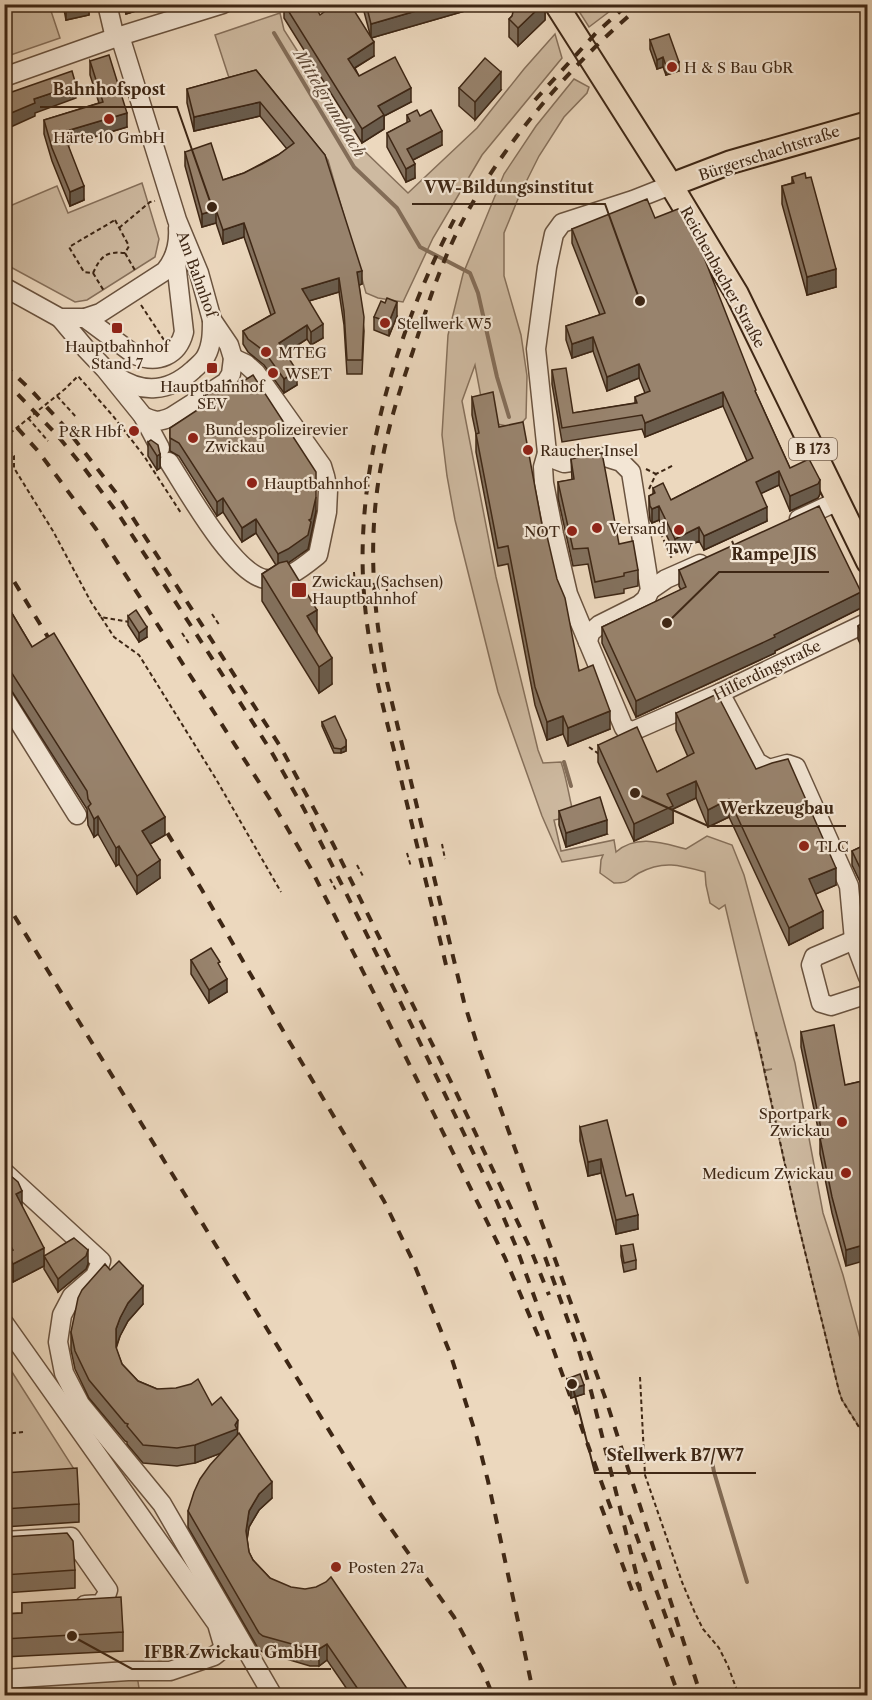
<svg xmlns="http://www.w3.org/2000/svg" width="872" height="1700" font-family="'Libre Caslon Text',serif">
	<rect width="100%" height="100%" fill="#ecd8be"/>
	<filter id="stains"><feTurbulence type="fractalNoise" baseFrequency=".00333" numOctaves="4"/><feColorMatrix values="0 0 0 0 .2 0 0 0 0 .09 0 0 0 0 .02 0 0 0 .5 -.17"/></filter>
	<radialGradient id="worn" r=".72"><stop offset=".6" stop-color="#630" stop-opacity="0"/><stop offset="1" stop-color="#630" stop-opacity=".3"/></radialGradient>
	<g fill="#cebaa1" stroke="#86705b" stroke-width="1.5">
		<path d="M4,5h45l11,33 -55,19z"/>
		<path d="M575,5h43l-29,22z"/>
		<path d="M280,13l4,17 72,113 52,50 69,-65 47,-59 31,-35 7,24 -80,97 -49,83 -30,64 -25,-4 -12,-5 -38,-133 -66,-80 -30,7 -17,-52z"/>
		<path d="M574,79l15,8 -2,6 -23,24 -25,39 -19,38 -16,39v43l17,59 6,41 -1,42 -9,10 -20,-4 -16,-27 -6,-32 -13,36 34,176 42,173 5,13 18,-1c6,17 8,36 13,54l-20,4 7,31 53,-11 2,12c21,-18 46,-9 70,-3l21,-13 25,9 12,30 51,188 28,150 20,62 24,89v75l-25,-39 -3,-9 -42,-172 -33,-148 8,-2 -8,1 -39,-165 -6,4 -9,-6 -4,-18 -1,-13c-25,-7 -42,-12 -66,1 -12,7 -9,10 -25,10l-14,-10 1,-13 2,-5 -41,7 -20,-46 -44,-124 -43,-172 -8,-44 -5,-41 6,-100 15,-61 41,-100 32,-48z"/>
		<path d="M142,183l17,56 -4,18 -68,43 -12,2 -70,-38v-56l52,-22 11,27z"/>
		<path d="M5,1361l69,108 -69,6z"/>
		<path d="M137,1675l3,20h-135l-1,-11z"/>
	</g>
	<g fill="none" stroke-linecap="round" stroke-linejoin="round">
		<g stroke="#836d58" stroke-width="4">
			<path d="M274,33l80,134 43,41 23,39 50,26 8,20 19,84 12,40"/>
			<path d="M564,762l7,24"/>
			<path d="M712,1461l2,11 33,110"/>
		</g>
		<defs>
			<g id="minor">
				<path d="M107,4l8,34"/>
				<path d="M4,77l116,-41 103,-32"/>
				<path d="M671,185l-38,15 -71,23 -8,11 -7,33 -11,82 11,104 9,7 8,3 41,-6 16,5 10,10 19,118 -4,9 -7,6 -40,20 -9,8 -2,9 36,86 9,3 87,-38 148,-71"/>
				<path d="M4,287l56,31h25l15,-5 65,-42c10,-12 14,-27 13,-43"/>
				<path d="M60,318l26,31 19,20 38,47c11,6 17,6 28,1l55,-35 5,-8 2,-16 -4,-13 -17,-25 -13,-47 -22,-53 -57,-184"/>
				<path d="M85,318l50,37c23,9 43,1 49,-23l-9,-78"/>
				<path d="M116,376c26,18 53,16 77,-6 4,-4 10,-8 13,-14 6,-11 6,-24 6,-36"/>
				<path d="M143,416l17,32"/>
				<path d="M547,453l-4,14 1,16 10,51 14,60 20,48"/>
				<path d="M169,462c18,28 64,111 96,117 21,3 38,-12 53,-24l9,-43 1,-22 -3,-14 -3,-10 -66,-93 -10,-9 -13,-6"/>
				<path d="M799,519l39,-18"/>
				<path d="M650,590l16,-11 34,-15"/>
				<path d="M720,693l37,69 12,7 18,-5 9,3 53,119 5,54 14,37"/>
				<path d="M4,698l73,117"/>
				<path d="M854,940l-40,17 -3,8 10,38 10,3 37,-12"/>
				<path d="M4,1172l97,89 -6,15 -23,20 -10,19 -4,27 6,31 16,31 82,100 111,192"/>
				<path d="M4,1323l213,301 7,24"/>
				<path d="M4,1541l67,-4 37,53 -2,6 -5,8 -16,1"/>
				<path d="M4,1679l124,-8h42l44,-15 18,-14"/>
			</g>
			<g id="major">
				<path d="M556,4l115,181 66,109 131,268"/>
				<path d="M671,185l60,-23 137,-39"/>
			</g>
		</defs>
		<use href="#minor" stroke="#6a533f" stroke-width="21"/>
		<use href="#major" stroke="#3e2715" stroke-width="26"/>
		<g stroke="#3e2715" stroke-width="2" stroke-dasharray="4.5 3" stroke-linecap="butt">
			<path d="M115,220l14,26 -4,7c-19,-2 -24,3 -32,20l-9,-1 -15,-25z"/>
			<path d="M119,228l31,-26 5,-1"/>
			<path d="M125,253l11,19"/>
			<path d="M93,273l11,18"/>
			<path d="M141,305l23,35"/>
			<path d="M57,396l20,22"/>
			<path d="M28,418l20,23"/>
			<path d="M4,438l61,-49 13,-13 35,40 31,40 37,57"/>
			<path d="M4,444l10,12v12l39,63 38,71 10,15 28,5"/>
			<path d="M646,469l10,5"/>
			<path d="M649,489l7,-15 18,-9"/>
			<path d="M656,528l3,1 13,30"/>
			<path d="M732,541l3,7"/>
			<path d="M354,572l1,15"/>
			<path d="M386,579l1,14"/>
			<path d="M212,614l8,12"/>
			<path d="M101,617l13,20 25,18 77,124 65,113"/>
			<path d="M182,633l8,12"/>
			<path d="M589,747l10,7"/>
			<path d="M442,844l3,15"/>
			<path d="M407,853l4,14"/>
			<path d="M357,865l7,13"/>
			<path d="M330,879l7,13"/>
			<path d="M756,1032l41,187 42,172 3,9 20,32 1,244 -2,20"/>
			<path d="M640,1377l5,98 37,107 13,31 8,16 16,19 9,18 11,30"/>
			<path d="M4,1434l19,-2"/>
		</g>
		<use href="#minor" stroke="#f3e6d5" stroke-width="18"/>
		<use href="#major" stroke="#ecd8be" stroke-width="22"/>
		<g stroke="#3e2715" stroke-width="4" stroke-dasharray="10 10" stroke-linecap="butt">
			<path d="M643,4c-67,55 -133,131 -175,207 -25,45 -40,92 -55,140 -12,35 -23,69 -30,105 -16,75 -11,151 4,226l77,320 12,39 130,359 95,296"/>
			<path d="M535,100l61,-67 32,-29"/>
			<path d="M4,365l26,24 35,38 55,71 160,248 53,98 121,244 76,160 19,47"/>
			<path d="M4,380l53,55 27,33 35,47 87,134 65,102 33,58 92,184 101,209 20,47 97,268"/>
			<path d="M4,413l34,38 58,78 177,275 37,63 75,148 120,243 37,87"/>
			<path d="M4,565l53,87"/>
			<path d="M157,816l45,74 87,151 95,160 28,58 38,94 27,85 11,43 46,215"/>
			<path d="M4,899l375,613 75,105 28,52 11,27"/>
			<path d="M446,965c-16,-68 -33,-135 -49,-203 -14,-55 -29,-111 -33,-168 -10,-126 34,-268 92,-378"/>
			<path d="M545,1257l34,94 12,40 49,198"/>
			<path d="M601,1506l33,90"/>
			<path d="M629,1515l47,130"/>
			<path d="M637,1582l42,114"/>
		</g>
	</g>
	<g fill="#83715e" stroke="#3e2715" stroke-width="1.5">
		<path d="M63,4h25l1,11 -23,5z"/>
		<path d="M123,4h35l-32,10z"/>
		<path d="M284,4l36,11 54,41 -19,12 4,8 52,26 -27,14v13l-22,14 -78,-125z"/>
		<path d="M362,4h110v5l-101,29z"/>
		<path d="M545,4v16l-27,26 -9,-9v-18l3,-3z"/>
		<path d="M650,40l29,31 -13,4 -3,-8 -6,2 -7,-20z"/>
		<path d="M90,61l37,66 -59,18 16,55 -14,6 -18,-45 -8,-27v-14l55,-17 -9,-28z"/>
		<path d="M256,70l69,85 37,129 -3,1 5,46 -2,43h-15l-3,-49 -5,-33 -30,9 14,37 -12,7 -4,-6 -21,14 11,32 -13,8 -20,-28 -16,-13 -5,-8v-13l28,-16 -27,-78 -21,7 -7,-21 -14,4 -17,-61v-14l38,28 21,-7 34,-18 9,-6 -27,-33 -66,15 -7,-28v-14z"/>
		<path d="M459,88l42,2 -26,30 -16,-14z"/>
		<path d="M407,115l13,1 22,29 -29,15 2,18 -9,4 -19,-35v-14l20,-10z"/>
		<path d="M792,177l44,110 -29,8 -25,-91v-18l10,-3z"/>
		<path d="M655,218l101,175 34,75 30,26 -2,4 -28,13 -11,-26 -18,8 6,28 -63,29 -5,-9 -24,12 -16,-33 -7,3 -2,-3 -1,-10v-14l4,-2v-6l18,12 76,-39 -24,-55 -78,31 -3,-8 -80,13 -10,-58v-14l21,43 62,-10v-6l10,-4 -6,-15 -32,13 -14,-40 -21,7 -6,-18v-14l34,-11 -28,-72v-14z"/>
		<path d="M397,316l-8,20 -15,-6v-13z"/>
		<path d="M204,396l112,115 -8,38 -20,14 29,71 15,50 -13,9 -57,-92v-27l14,-9 -20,-32 -14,9 -19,-30 -6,4 -38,-60 -9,-5v-23l34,-21z"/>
		<path d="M472,397l27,30 45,109 35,135 31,58 -42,17 -5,-12 -16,6 -12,-35 -27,-141 -10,2 -22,-114v-18l-4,-19z"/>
		<path d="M148,442l12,12v14l-3,2 -9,-14z"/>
		<path d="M571,459l48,85 19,26v16l-14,3v4l-29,5 -7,-34 -15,2 -15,-68v-16l14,-2z"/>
		<path d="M679,570l182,38 -86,43v2l-139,64 -34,-74v-16l79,-37 -2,-4z"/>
		<path d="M4,600l28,47 133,188 -15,9 10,34 -23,16 -18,-30 -3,2 -18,-32 -4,3 -6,-12 -1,-16 -81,-127v-14l-2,-1z"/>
		<path d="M128,616l19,21 -8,5 -11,-17z"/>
		<path d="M867,620l-3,32 -6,-13v-13z"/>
		<path d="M867,690v15l-2,-4v-10z"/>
		<path d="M676,713l80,56 80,116 -21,9 8,34 -34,17 -60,-128 -21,10 -12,-29 -23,11v14l-39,18 -36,-79v-17l59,27 31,-15 -12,-27z"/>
		<path d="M322,722l24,18v11l-5,2h-7l-12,-27z"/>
		<path d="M559,811l48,23 -41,13 -7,-22z"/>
		<path d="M867,844l-4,44 -11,-23v-14z"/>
		<path d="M191,960l29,7 7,25 -18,11 -18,-29z"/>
		<path d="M867,1030v36l-6,-26v-9z"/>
		<path d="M801,1032l44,53 22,-5 -21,186 -14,-53 -12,-59v-16l-19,-91z"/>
		<path d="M580,1127l46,69 12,33 -22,5 -15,-61 -13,3 -8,-35z"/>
		<path d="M4,1179l18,28 22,59 -31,16 -6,-11v-14l-3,-5z"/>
		<path d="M621,1246l15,14v9l-12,3 -3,-16z"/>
		<path d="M44,1256l44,8 -2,5 -28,23 -14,-23z"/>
		<path d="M110,1270l33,34 -15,17 -8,15 -4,13 6,15 16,17 19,8 55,16 26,29 34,64 -13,12 -10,17 -2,12 2,13 4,8 17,18 138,117h-57l-24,-35 -8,6h-9l-47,-14 -4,-2 -71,-123v-16l33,-58 -26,10 -18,3 -34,-3 -16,-19v-2l-2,-1 -36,-43 -14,-29 -4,-19v-18z"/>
		<path d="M567,1379l17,15 -13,4 -4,-10z"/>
		<path d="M4,1473l75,31v18l-75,5z"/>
		<path d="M4,1537l71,33v18l-71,5z"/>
		<path d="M22,1603l101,29v19l-119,6v-43l18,-1z"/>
	</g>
	<g fill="#6a5c4c" stroke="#3e2715" stroke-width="1.5">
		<path d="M128,4h30l-32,10v-9z"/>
		<path d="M440,4h32v5l-101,29v-14z"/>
		<path d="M543,4h2v16l-27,26v-18z"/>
		<path d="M89,6v9l-23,5v-9z"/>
		<path d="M374,42v14l-26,16v-13z"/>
		<path d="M663,57v10l-6,2v-9z"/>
		<path d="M679,62v9l-13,4v-9z"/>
		<path d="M501,72v18l-26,30v-18z"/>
		<path d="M76,85v13l-41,15v3l-31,14v-14l30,-17z"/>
		<path d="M411,88v14l-27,14v13l-22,14v-14l16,-23z"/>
		<path d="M260,102v14l-66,15v-14z"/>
		<path d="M127,113v14l-64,19v-14z"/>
		<path d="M442,131v14l-35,18v-14z"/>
		<path d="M415,164v14l-9,4v-13z"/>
		<path d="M84,186v14l-14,6v-14z"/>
		<path d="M216,210v13l-14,4v-13z"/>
		<path d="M244,223v14l-21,7v-14z"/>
		<path d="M836,269v18l-29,8v-18z"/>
		<path d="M362,271v13l-5,2v-14z"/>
		<path d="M339,278v14l-37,11v-14z"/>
		<path d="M397,302v14l-8,20v-14z"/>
		<path d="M323,324v14l-12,7v-13z"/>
		<path d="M307,325v14l-28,18v-14z"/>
		<path d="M593,337v14l-21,7v-14z"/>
		<path d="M639,364v14l-32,13v-14z"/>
		<path d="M297,371v14l-13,8v-14z"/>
		<path d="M723,392v14l-78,31v-14z"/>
		<path d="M160,454v14l-3,2v-14z"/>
		<path d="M779,471v14l-23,11v-14z"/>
		<path d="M820,480v14l-2,4 -28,13v-15z"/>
		<path d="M316,497v14l-8,38 -20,14 -10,4v-13l31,-34z"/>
		<path d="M223,498v14l-6,4v-14z"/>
		<path d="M659,506v14l-7,3v-14z"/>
		<path d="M767,507v14l-63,29v-14z"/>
		<path d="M256,519v14l-14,9v-14z"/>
		<path d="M699,527v14l-24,12v-14z"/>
		<path d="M861,592v16l-86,43v2l-139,64v-16z"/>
		<path d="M317,610v26l-10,-20z"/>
		<path d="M147,627v10l-8,5v-9z"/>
		<path d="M867,637v14l-3,1v-14z"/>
		<path d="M332,658v26l-13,9v-26z"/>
		<path d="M610,711v18l-42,17v-18z"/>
		<path d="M563,716v18l-16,6v-18z"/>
		<path d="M346,746v5l-5,2v-4z"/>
		<path d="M696,781v17l-23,11v14l-39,18v-17l33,-30z"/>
		<path d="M729,799v18l-21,10v-17z"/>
		<path d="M98,816v18l-4,3v-18z"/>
		<path d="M165,817v18l-23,14v-18z"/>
		<path d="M607,820v14l-41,13v-14z"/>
		<path d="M119,846v18l-3,2v-18z"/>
		<path d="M160,860v18l-23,16v-18z"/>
		<path d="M836,868v17l-27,12v-18z"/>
		<path d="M867,872v13l-4,3v-14z"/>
		<path d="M823,911v17l-34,17v-17z"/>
		<path d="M227,979v13l-18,11v-13z"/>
		<path d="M601,1159v14l-13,3v-14z"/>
		<path d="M22,1191v18l-6,-15z"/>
		<path d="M638,1215v14l-22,5v-14z"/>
		<path d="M867,1244v16l-21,6v-16z"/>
		<path d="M44,1248v18l-31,16v-18z"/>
		<path d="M88,1250v14l-2,5 -28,23v-13z"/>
		<path d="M143,1286v18l-15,17 -8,15 -4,11v18v-36l4,-11 8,-15z"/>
		<path d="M584,1385v9l-13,4v-9z"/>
		<path d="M238,1420l-1,27 -42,16v-18l40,-20z"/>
		<path d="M272,1482v16l-13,12 -10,17 -3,20v-16l3,-20 10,-17z"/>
		<path d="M327,1644v16l-8,6v-17z"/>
		<path d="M408,1690v5h-9z"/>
	</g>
	<g fill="#98836d" stroke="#3e2715" stroke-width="1.5">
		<path d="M65,4h23l1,2 -23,5z"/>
		<path d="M284,4h30l6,11 15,-11h15l24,38 -26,17 11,17 36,-19 16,31 -33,18 6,9 -22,14z"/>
		<path d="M366,4h74l-69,20z"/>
		<path d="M515,4h28l-25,24 -9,-9 3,-3z"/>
		<path d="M669,34l10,28 -13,4 -3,-9 -6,3 -7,-20z"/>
		<path d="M109,55l18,58 -64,19 21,54 -14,6 -18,-44 -8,-28 59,-18 -13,-41z"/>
		<path d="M485,58l16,14 -26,30 -16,-14z"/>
		<path d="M256,70l69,85 37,116 -5,1 7,45 -2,43h-15l-3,-49 -5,-33 -37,11 21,35 -12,8 -4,-7 -28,18 18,28 -13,8 -20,-28 -16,-12 -5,-8 32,-18 -31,-90 -21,7 -7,-20 -14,4 -17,-62 26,-9 12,37 21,-7 18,-9 16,-9 16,-12 -34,-41 -66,15 -7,-28z"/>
		<path d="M72,71l4,14 -42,14 1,4 -31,13v-25l2,3z"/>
		<path d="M417,110l3,6 11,-6 11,21 -35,18 8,15 -9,5 -19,-36 23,-12 -3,-6z"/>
		<path d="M805,173l1,5 5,-1 25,92 -29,8 -25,-91 12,-3 -2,-6z"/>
		<path d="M647,199l8,19 23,-9 20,33 58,148 -1,1 35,77 19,-9 11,21 -2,4 -28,12 -11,-25 -23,11 11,25 -63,29 -5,-9 -24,12 -16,-33 -7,3 -2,-3 -1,-10 6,-3 -2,-5 10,-5 8,17 82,-42 -30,-66 -78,31 -3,-8 -80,13 -10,-58 14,-2 7,45 64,-10 -2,-6 15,-6 -11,-27 -32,13 -14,-40 -21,7 -6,-18 39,-13 -33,-84z"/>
		<path d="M387,298l10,4 -8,20 -15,-5 7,-16 4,2z"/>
		<path d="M253,375l63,97v25l-5,22 -2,1 2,2 -3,13 -20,14 -10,5 -22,-35 -14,9 -19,-30 -6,4 -38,-59 -9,-5v-10l38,-25 -4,-7 26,-16 4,7z"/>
		<path d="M493,392l6,35 24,-5 21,114h3l10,43 8,19 14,73 14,-6 17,46 -42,17 -5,-12 -16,6 -12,-35 -27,-141 -10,2 -22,-114 3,-1 -7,-36z"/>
		<path d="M151,440l7,5 2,9 -3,2 -9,-14z"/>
		<path d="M602,453l17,91 14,-3 5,29 -14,3v3l-29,6 -7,-34 -15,1 -15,-67 16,-3 -3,-20z"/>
		<path d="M819,506l42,86 -87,43 1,2 -139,64 -34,-74 84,-40 -7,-17z"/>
		<path d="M287,561l30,49 -10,6 25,42 -13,9 -57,-93 17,-11z"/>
		<path d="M4,600l28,47 22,-14 111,184 -23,14 18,29 -23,16 -18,-30 -3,2 -18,-32 -4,3 -6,-12 3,-3 -3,-5 -1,-8 -81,-127 5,-4 -7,-12z"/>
		<path d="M136,610l11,17 -8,6 -11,-17z"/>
		<path d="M867,620v17l-3,1 -6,-12z"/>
		<path d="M717,694l39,75 16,-6 16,-4 48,109 -27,11 14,32 -34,17 -60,-129 -21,11 -12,-29 -29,13 6,12 -39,18 -36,-79 39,-18 20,45 37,-19 -18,-40z"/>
		<path d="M335,716l11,24v6l-5,3 -7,-1 -12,-26z"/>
		<path d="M600,797l7,23 -41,13 -7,-22z"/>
		<path d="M867,844v28l-4,2 -11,-23z"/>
		<path d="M211,948l9,14 -2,1 9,16 -18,11 -18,-30z"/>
		<path d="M834,1025l11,60 22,-5v42l-1,1 1,6v115l-21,6 -14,-53 -12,-59h3l-22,-106z"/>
		<path d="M867,1030v27l-6,-26z"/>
		<path d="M607,1120l19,76 7,-2 5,21 -22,5 -15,-61 -13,3 -8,-35z"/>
		<path d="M11,1176l7,6 4,9 -6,3 28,54 -31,16 -6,-12 6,-2 -9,-16v-55z"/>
		<path d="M74,1238l14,12 -2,6 -28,23 -14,-23z"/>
		<path d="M633,1244l3,16 -12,3 -3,-17z"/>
		<path d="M119,1261l24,25 -15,17 -8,15 -4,11v18l6,17 16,17 19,8 19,-1 15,-4 7,-5 14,26 9,-8 17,23 -3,5 2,4 -42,16 -18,3 -34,-3 -16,-19 1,-2 -3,-1 -36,-43 -14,-29 -4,-19 7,-34 4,-8 23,-26 5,6z"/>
		<path d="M580,1374l4,11 -13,4 -4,-10z"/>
		<path d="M239,1433l33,49 -13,12 -10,17 -3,20 3,21 4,8 17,18 21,9 14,2 11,-2 10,-5 5,-5 77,113 -9,5h-37l-35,-51 -8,5h-9l-47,-13 -4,-3 -71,-122 6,-19 6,-13 10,-14z"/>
		<path d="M77,1468l2,36 -75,5v-36z"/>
		<path d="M67,1533l6,8 2,29 -71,5v-38z"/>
		<path d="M121,1597l2,35 -119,7v-25l18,-1v-10z"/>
	</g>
	<g fill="#8f2418" stroke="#f3e6d5" stroke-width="2">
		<circle cx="672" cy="67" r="6"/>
		<circle cx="109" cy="119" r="6"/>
		<circle cx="385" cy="323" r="6"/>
		<rect x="111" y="322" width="12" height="12" rx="3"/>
		<circle cx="266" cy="352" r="6"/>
		<rect x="206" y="362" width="12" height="12" rx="3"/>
		<circle cx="273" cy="373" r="6"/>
		<circle cx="134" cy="431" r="6"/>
		<circle cx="193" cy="438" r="6"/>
		<circle cx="528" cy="450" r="6"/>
		<circle cx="252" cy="483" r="6"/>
		<circle cx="597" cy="528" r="6"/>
		<circle cx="679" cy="530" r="6"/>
		<circle cx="572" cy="531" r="6"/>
		<rect x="291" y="582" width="16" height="16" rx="3"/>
		<circle cx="804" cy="846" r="6"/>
		<circle cx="842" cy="1122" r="6"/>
		<circle cx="846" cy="1173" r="6"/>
		<circle cx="336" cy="1567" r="6"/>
	</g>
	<g text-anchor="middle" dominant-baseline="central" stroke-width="4.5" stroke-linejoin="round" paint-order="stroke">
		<rect fill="#f3e6d5" stroke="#74604f" stroke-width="1.5" x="789" y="438" width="48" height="22" rx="4.5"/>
		<g font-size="14" font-weight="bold" fill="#3e2715">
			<text x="813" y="449">B 173</text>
		</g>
		<g font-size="15" fill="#3e2715" stroke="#f3e6d5" text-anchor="start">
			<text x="684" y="67">H &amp; S Bau GbR</text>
			<text x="109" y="137" text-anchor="middle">Härte 10 GmbH</text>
			<text x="397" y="323">Stellwerk W5</text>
			<text x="117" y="346" text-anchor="middle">Hauptbahnhof<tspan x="117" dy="17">Stand 7</tspan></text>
			<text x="278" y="352">MTEG</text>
			<text x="285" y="373">WSET</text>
			<text x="212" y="386" text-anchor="middle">Hauptbahnhof<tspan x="212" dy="17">SEV</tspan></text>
			<text x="205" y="429">Bundespolizeirevier<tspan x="205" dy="17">Zwickau</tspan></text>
			<text x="122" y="431" text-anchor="end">P&amp;R Hbf</text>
			<text x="540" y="450">Raucher Insel</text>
			<text x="264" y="483">Hauptbahnhof</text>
			<text x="609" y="528">Versand</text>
			<text x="560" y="531" text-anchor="end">NOT</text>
			<text x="679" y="548" text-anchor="middle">TW</text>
			<text x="312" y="581">Zwickau (Sachsen)<tspan x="312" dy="17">Hauptbahnhof</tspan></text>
			<text x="816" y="846">TLC</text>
			<text x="830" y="1113" text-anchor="end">Sportpark<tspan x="830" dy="17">Zwickau</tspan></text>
			<text x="834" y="1173" text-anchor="end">Medicum Zwickau</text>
			<text x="348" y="1567">Posten 27a</text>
		</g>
		<g font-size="15" fill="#3e2715" stroke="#f3e6d5">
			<text transform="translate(769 153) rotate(-18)">Bürgerschachtstraße</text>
			<text transform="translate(197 274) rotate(70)">Am Bahnhof</text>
			<text transform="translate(723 277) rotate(61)">Reichenbacher Straße</text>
			<text transform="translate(767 670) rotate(-26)">Hilferdingstraße</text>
		</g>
		<g font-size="16" font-style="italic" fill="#604a37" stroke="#f3e6d5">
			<text transform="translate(330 103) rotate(59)">Mittelgrundbach</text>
		</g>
	</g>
	<path fill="none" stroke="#3e2715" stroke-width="2" d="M212 207L177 107H40M640 301L605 204H412M667 623L719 572H829M635 793L708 826H846M572 1384L595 1473H756M72 1636L132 1669H331"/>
	<g fill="#3e2715" stroke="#f3e6d5" stroke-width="2">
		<circle cx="212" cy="207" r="6"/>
		<circle cx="640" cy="301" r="6"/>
		<circle cx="667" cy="623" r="6"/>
		<circle cx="635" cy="793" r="6"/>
		<circle cx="572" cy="1384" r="6"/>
		<circle cx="72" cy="1636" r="6"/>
	</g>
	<g font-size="16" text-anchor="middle" font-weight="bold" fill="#3e2715" stroke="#f3e6d5" stroke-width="4.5" stroke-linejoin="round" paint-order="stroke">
		<text x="109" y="95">Bahnhofspost</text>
		<text x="509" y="193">VW-Bildungsinstitut</text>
		<text x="774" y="560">Rampe JIS</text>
		<text x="777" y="814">Werkzeugbau</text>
		<text x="675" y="1461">Stellwerk B7/W7</text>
		<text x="231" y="1658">IFBR Zwickau GmbH</text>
	</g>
	<rect width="872" height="1700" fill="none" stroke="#ecd8be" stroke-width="24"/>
	<rect x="6" y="6" width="860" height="1688" fill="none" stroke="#3e2715" stroke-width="3"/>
	<rect x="12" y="12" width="848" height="1676" fill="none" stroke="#3e2715" stroke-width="1.5"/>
	<rect width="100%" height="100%" filter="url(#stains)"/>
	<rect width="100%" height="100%" fill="url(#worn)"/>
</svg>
